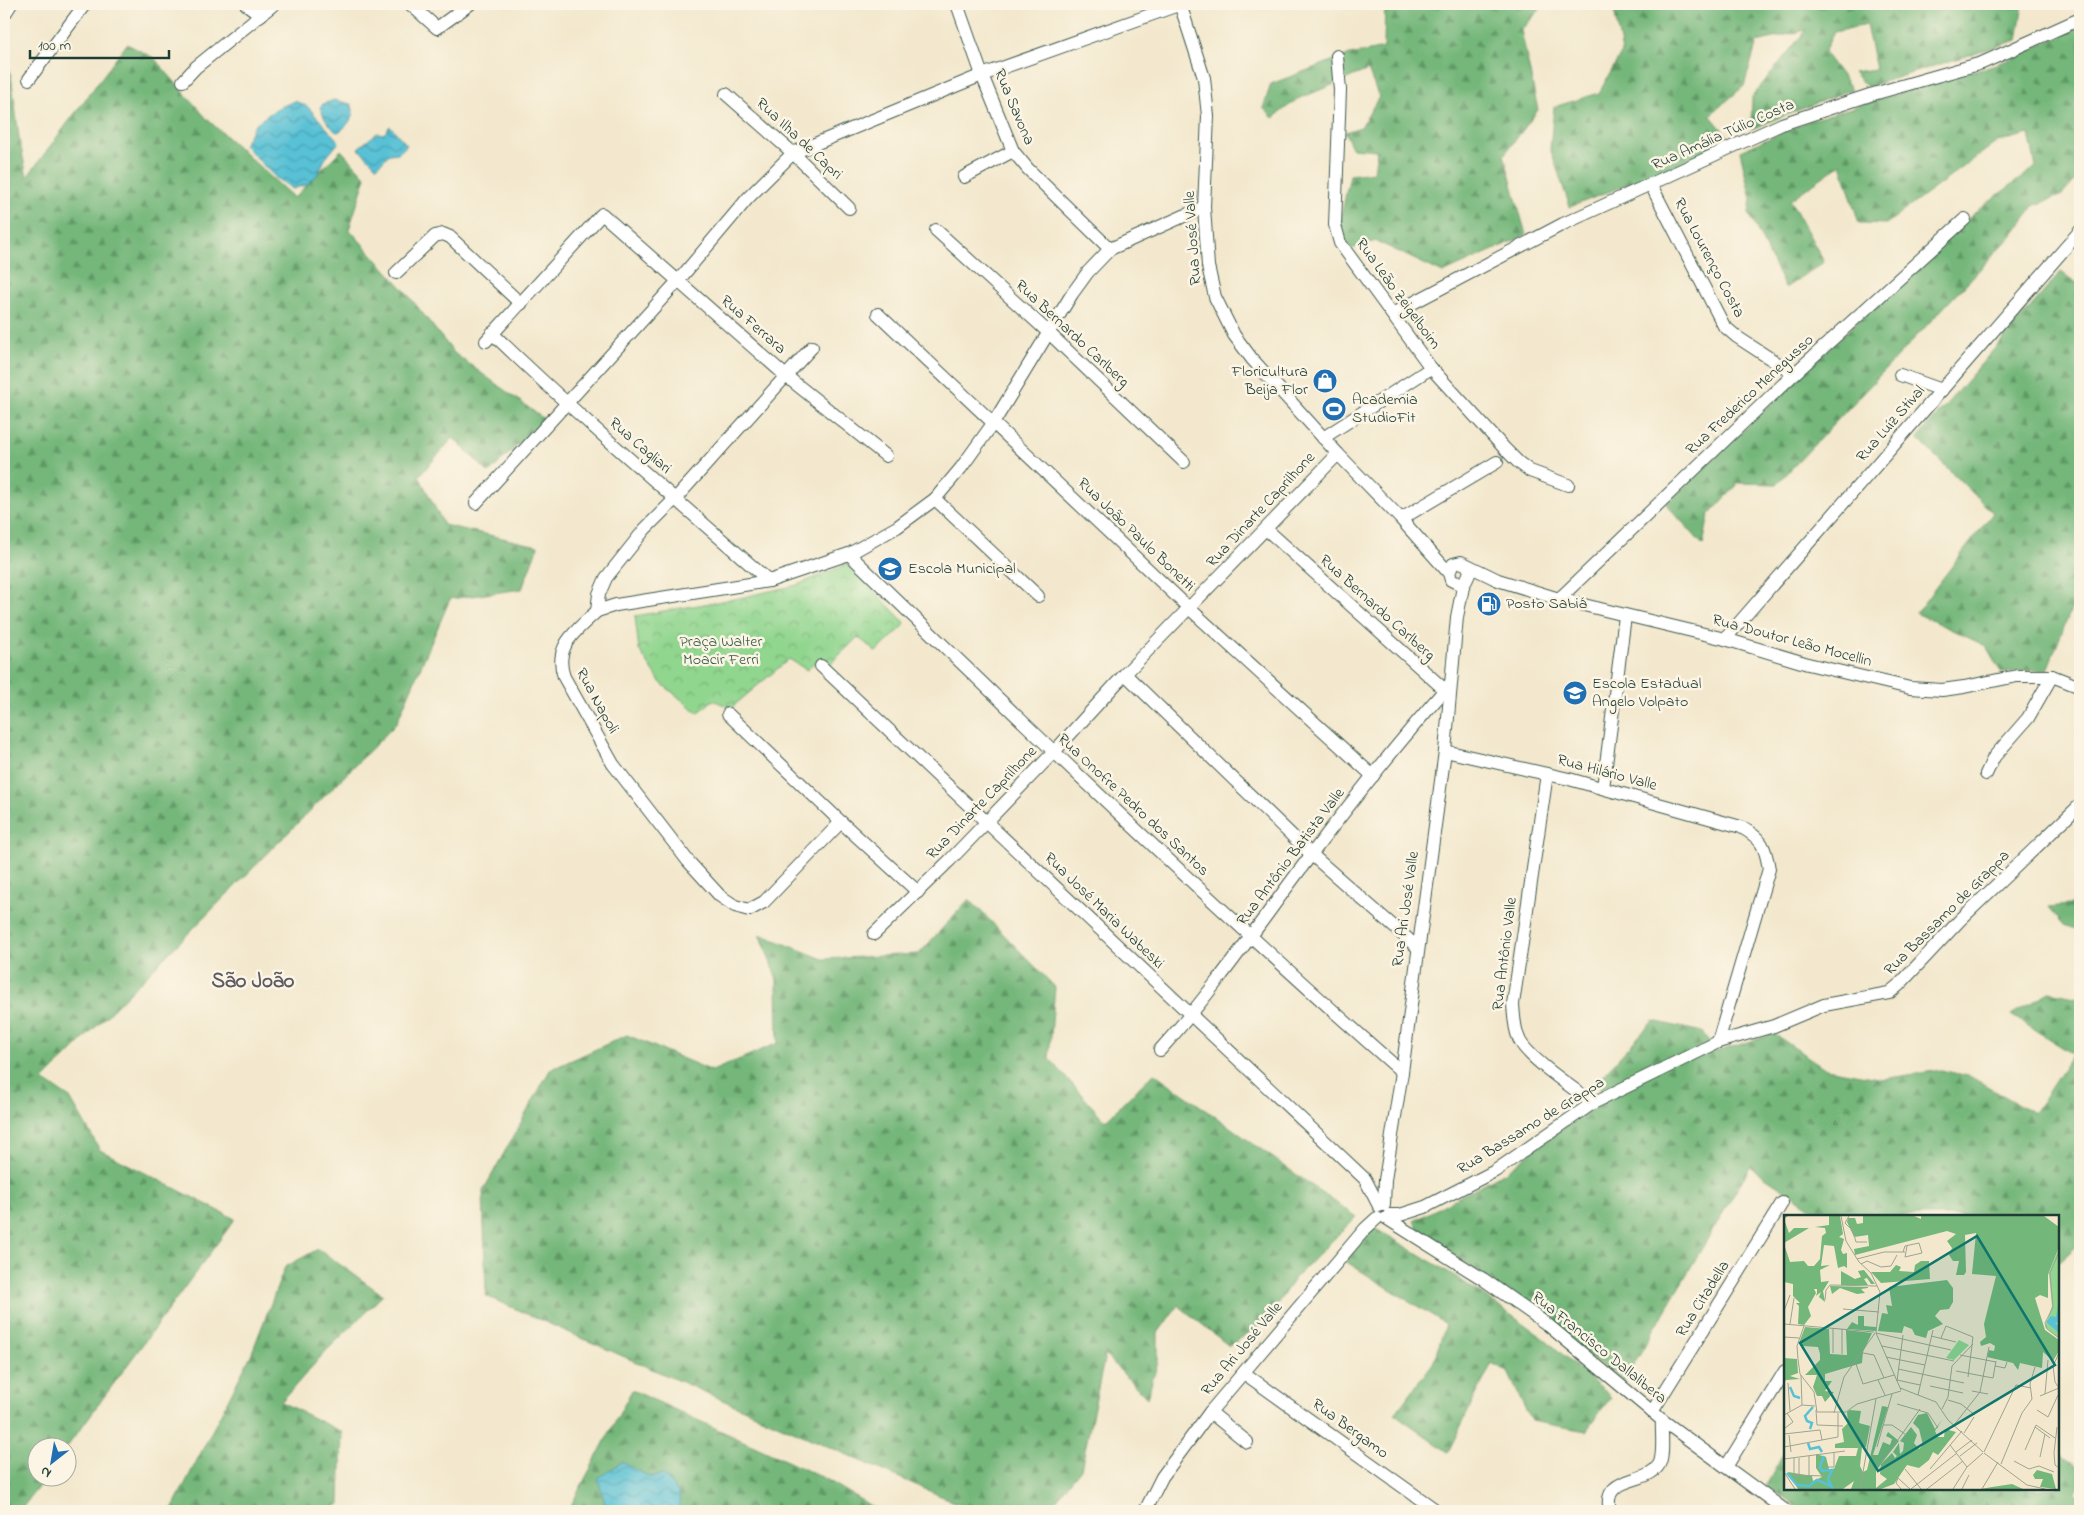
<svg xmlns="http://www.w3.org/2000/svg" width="2084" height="1515" font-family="'Indie Flower',sans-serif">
	<defs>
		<pattern id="forest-firs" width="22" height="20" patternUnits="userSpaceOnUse" patternTransform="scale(1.25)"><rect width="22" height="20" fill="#74b77a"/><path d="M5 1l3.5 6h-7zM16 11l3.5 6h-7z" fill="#5f9665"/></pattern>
		<pattern id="park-crowns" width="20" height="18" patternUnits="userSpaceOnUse" patternTransform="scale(1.25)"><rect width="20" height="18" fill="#91d68f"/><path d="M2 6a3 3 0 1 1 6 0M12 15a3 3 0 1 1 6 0" fill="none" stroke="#76af76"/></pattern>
		<pattern id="water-waves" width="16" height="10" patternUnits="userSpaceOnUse" patternTransform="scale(1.25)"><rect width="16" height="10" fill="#58c1d5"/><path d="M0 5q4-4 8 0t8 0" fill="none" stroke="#489eae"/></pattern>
	</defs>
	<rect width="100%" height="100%" fill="#fcf5e5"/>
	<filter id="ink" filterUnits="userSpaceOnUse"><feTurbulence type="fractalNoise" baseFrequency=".02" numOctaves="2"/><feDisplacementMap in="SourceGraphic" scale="10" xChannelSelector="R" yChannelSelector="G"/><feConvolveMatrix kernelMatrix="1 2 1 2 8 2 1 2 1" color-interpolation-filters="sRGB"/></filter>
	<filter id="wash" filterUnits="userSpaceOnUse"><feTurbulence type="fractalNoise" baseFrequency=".0096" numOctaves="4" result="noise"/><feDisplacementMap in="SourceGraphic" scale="20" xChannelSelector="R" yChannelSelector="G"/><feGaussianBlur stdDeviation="1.12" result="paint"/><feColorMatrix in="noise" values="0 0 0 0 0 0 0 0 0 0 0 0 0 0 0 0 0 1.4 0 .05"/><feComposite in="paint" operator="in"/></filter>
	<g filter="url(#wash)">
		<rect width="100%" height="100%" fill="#f3e8cd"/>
		<g fill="url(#forest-firs)" stroke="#4a7a57">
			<path d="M1385,4h160l-24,26 17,80 -34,45 22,80 -83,38 -67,-32 -25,8 -13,-19 12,-55 24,-3 3,-22 -25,-2 -7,-16 16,-5 18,-30 -11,-27 -72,30 -23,18 -10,-10 8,-24 74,-28 39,-8z"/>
			<path d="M1613,4h410l-6,36 -150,47 -14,-15 23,-3 -10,-44 -32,7 -10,20 28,37 -101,40 1,-32 54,-67 -49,12 -13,44 -34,29 23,28 -163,64 -20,-59 4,-41 45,-14 23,-41z"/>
			<path d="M2080,27v148l-18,20 -28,11 -19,26 -238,252 -38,-1 -30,32 -6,30 -37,-41 262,-250 56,-49 52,-38 -7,-33 -32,8 -111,82 -27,-1 -18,-59 -51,36 34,62 -39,26 -36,-75 2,-14 -11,-48 71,-31 195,-59z"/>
			<path d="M127,44l27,14 53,61 87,79 47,-48 25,27 -17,52 56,62 49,62 90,66 -55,54 -36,-35 -34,38 25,49 94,21 -16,43 -72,10 -54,125 -353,356 27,18 30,52 135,69 -168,228 -29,1v30h7l-25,33h-16v-1448l7,12 8,62 8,40z"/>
			<path d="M2061,272l19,13v302l-33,83 -46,2 -15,-26 -70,-33 77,-100 -76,-75z"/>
			<path d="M969,899l86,88 -6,71 56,63 49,-48 202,144 -62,62 -29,43 -36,24 -51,-41 -20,28v29l-11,36 -42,-43 -24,114 -34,42h-72l-489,-215 -3,-105 67,-121 77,-35 85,36 66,-28 -1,-63 -17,-46 63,25 96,-5z"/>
			<path d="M2080,904v27l-16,-6 -15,-18z"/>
			<path d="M2049,992l31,6v245l-21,19h-1v-46h-234l-74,-49 -127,215 -114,-88 -89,-63 -6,-10 93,-50 56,-43 33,-22 8,-32 49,-53 49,11 14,20 58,-18 52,35 57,10 58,-9 30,7 63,36 39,-59 -62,-39z"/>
			<path d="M1372,1226l83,50 89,62 67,59 -25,34 -55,-10 -23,-49 -16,-9 -44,89 -53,-38 38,-51 13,-39 -101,-63z"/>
			<path d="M318,1249l65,46 -59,58 -43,49 61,30 -2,72 -12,7h-157l80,-156 34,-88z"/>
			<path d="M632,1390l194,89 53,32h-311z"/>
			<path d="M1785,1451v38h273v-36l22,15v10l-5,14 5,8v11h-277l-37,-25z"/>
		</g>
		<path fill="url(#park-crowns)" stroke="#588a62" d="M848,564l58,60 -30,28 -18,-15 -30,29 -11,-6 -10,10 -18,-11 -58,49 -18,-8 -15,13 -37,-30 -22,-33 -4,-34 104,-18 58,-13z"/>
		<g fill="url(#water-waves)" stroke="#3c7f84">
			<path d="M334,100l17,4c6,11 -3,22 -13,28l-3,-1 -10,-12 -5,-12 3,-3z"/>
			<path d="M295,101l13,6 31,35 -14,17 -7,15 -10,10 -15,5 -17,-11 -32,-33 11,-21 23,-16z"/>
			<path d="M390,126l17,19 -8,8 -10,1 -12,13 -19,-19 19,-15 7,1z"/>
			<path d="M622,1462l28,15 14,-2 15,19 1,17h-73l-9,-33z"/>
		</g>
	</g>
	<g filter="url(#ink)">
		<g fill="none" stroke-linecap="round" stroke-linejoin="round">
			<defs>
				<g id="minor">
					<path d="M246,4l15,11"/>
					<path d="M410,4l27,24 33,-24"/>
					<path d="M957,4l25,71 31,76 15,18 82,80"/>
					<path d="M1180,4l24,74 4,38 -4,91 4,59 7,31 19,38 18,24 86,95 63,65 48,54 2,7 6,3 9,-2 4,-9 -2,-6"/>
					<path d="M4,15l7,-11"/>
					<path d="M1337,56l3,34 -5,135 5,18 91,125 74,81 13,13 12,9 38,14"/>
					<path d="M29,79l56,-75"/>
					<path d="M183,81l13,-14 78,-63"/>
					<path d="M726,94l67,59 56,55"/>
					<path d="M964,177l49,-26"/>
					<path d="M1651,185l73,141 13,11 57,37"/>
					<path d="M936,230l112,102 136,130"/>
					<path d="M396,273l39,-37 8,-2 7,3 71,67"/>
					<path d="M878,314l312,295 183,167"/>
					<path d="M1392,314l171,-90 219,-100 88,-29 112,-32 98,-44"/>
					<path d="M492,333c89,86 184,166 277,248"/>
					<path d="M486,341l116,-127 184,162 100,80"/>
					<path d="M812,347l-136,151 -31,31 -39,49 -7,16 -2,17c-21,20 -44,35 -33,66l49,87 75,97 32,35 15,10 14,4 15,-8 77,-80"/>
					<path d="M1900,375l42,15"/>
					<path d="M1323,438l108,-70"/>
					<path d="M935,499l103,97"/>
					<path d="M476,503l202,-222 70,-83 45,-45 189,-78 199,-71"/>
					<path d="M1401,519l96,-57"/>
					<path d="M1266,529l179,161"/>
					<path d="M849,554c181,176 363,351 553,518"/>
					<path d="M1449,573l4,-9 8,-2 37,18 61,19 166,40 83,25 102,24 32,2 22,-3 53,-11h35l28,11"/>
					<path d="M1559,599l235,-225 171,-155"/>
					<path d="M597,611l19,-6 153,-24 80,-27 48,-27 38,-28 26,-31 33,-46 78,-128 16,-22 22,-23 94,-42"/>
					<path d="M1725,639l355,-408"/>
					<path d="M821,666l544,513 14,27"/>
					<path d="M1125,674l187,181 105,92"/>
					<path d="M728,714l113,108 77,70"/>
					<path d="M1445,751l124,28 172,48c21,12 24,18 28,42l-51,173"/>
					<path d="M1547,774l-34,230c1,12 1,24 6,35 7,18 57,51 74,64"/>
					<path d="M1986,774l8,-17 34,-39 24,-42"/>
					<path d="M1603,788l22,-172"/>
					<path d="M874,934l76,-74 103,-107 72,-79 213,-220"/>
					<path d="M1160,1050c55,-61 101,-129 151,-195 44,-58 90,-116 139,-171"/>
					<path d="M1384,1205l1,-25 17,-108 43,-321 12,-134 7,-35"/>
					<path d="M1389,1215h11l25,-8 70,-36 98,-68 125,-61 56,-16 50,-21 65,-12 11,-9 60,-64 120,-115"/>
					<path d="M1386,1218l97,61 65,46 114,95 124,91"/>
					<path d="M1244,1373l193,138"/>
					<path d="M1210,1412l37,30"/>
					<path d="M1652,1412l130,-209"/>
					<path d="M1726,1467l59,-96"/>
					<path d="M1145,1511l17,-34 48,-65 155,-183 12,-11"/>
					<path d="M1610,1511c-9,-36 35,-26 48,-45 7,-9 3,-34 4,-46"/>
				</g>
			</defs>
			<use href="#minor" stroke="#3f574b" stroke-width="14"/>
			<use href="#minor" stroke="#fff" stroke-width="12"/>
		</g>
	</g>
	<defs>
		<symbol id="shop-disc" viewBox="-11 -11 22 22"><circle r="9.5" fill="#1f6fb2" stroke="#fcf5e5"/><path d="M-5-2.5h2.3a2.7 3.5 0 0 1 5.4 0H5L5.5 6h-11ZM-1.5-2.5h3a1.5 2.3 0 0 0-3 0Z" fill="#fff"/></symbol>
		<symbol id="stadium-disc" viewBox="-11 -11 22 22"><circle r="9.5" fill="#1f6fb2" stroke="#fcf5e5"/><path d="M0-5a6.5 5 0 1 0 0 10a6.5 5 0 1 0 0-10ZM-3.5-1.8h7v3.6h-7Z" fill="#fff"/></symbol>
		<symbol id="school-disc" viewBox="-11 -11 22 22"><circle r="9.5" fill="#1f6fb2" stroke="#fcf5e5"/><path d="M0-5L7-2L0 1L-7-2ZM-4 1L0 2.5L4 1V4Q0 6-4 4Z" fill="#fff"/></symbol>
		<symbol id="fuel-disc" viewBox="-11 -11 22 22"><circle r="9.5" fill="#1f6fb2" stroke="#fcf5e5"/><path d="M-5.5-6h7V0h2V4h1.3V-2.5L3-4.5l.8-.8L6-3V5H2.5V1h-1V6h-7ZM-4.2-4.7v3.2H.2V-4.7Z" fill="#fff"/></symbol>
	</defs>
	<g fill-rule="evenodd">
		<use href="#shop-disc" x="1311" y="367" width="28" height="28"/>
		<use href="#stadium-disc" x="1320" y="395" width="28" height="28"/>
		<use href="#school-disc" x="876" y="555" width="28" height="28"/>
		<use href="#fuel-disc" x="1475" y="590" width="28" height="28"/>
		<use href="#school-disc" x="1561" y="679" width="28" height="28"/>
	</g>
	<g text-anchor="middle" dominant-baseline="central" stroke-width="5" stroke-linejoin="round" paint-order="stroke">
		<g font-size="16" fill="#1f3d34" stroke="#fcf5e5">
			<text transform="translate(1014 107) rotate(67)">Rua Savona</text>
			<text transform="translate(1723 135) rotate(-24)">Rua Amália Túlio Costa</text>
			<text transform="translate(799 139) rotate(43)">Rua Ilha de Capri</text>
			<text transform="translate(1193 238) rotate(-94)">Rua José Valle</text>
			<text transform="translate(1709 258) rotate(62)">Rua Lourenço Costa</text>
			<text transform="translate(1398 294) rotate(54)">Rua Leão Zeigelboim</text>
			<text transform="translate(753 325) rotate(41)">Rua Ferrara</text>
			<text transform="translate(1072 334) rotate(43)">Rua Bernardo Carlberg</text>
			<text transform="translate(1750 395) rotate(-43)">Rua Frederico Menegusso</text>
			<text transform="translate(1891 424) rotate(-49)">Rua Luíz Stival</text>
			<text transform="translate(640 446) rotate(41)">Rua Cagliari</text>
			<text transform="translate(1261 510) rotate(-47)">Rua Dinarte Caprilhone</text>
			<text transform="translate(1136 535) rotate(44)">Rua João Paulo Bonetti</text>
			<text transform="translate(1377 608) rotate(42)">Rua Bernardo Carlberg</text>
			<text transform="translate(1792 641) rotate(15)">Rua Doutor Leão Mocellin</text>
			<text transform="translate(597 701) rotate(61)">Rua Napoli</text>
			<text transform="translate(1607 773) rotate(15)">Rua Hilário Valle</text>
			<text transform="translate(982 803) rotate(-46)">Rua Dinarte Caprilhone</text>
			<text transform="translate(1133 805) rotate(43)">Rua Onofre Pedro dos Santos</text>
			<text transform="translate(1291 857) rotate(-53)">Rua Antônio Batista Valle</text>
			<text transform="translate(1406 909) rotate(-82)">Rua Ari José Valle</text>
			<text transform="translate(1104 911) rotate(44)">Rua José Maria Wabeski</text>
			<text transform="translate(1947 913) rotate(-45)">Rua Bassamo de Grappa</text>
			<text transform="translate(1505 954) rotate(-83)">Rua Antônio Valle</text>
			<text transform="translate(1531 1126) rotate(-32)">Rua Bassamo de Grappa</text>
			<text transform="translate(1703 1299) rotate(-58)">Rua Citadella</text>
			<text transform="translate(1599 1348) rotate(39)">Rua Francisco Dallalibera</text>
			<text transform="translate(1242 1349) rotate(-50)">Rua Ari José Valle</text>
			<text transform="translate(1350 1429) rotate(36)">Rua Bergamo</text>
		</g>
		<g font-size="16" fill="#1f3d34" stroke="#fcf5e5" text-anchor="start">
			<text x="1308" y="372" text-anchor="end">Floricultura<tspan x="1308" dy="18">Beija Flor</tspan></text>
			<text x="1352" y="400">Academia<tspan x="1352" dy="18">StudioFit</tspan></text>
			<text x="908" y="569">Escola Municipal</text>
			<text x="1506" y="604">Posto Sabiá</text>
			<text x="1592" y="684">Escola Estadual<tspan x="1592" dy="18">Angelo Volpato</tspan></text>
		</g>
		<g font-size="16" fill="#365c46" stroke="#fcf5e5">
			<text x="721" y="642">Praça Walter<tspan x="721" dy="18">Moacir Ferri</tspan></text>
		</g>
		<g font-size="21" font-weight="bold" fill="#5d5b63" stroke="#fcf5e5">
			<text x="253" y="982">São João</text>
		</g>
	</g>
	<g transform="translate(1784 1215)">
		<rect width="275" height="275" fill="#f3e8cd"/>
		<path d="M0,1h4l-4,3 5,14 5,-5h15l-25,15zM45,1h11l3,18 -4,3 5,2 -3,11 2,4 4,-1v15l-3,-2 -6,2 -4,-22 -10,-1 -3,21 9,-1 -10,5 1,12 16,-2 -8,1 -6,10 2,11 -6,-5 2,-5 -5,4 1,-3v-4h-3l2,4 -8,14 3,9 -7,9 -6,-1 1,-18 -3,-3h4l-7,-7v-12l-9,-2v-38l6,18 14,-1 4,5h6l6,-7 2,-23 4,-3 -1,-5 -10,-1 14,-2zM79,1h51l7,3v-3h123l15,11v20l-11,28v23l-8,-3 -5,3 10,32 14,10v11l-6,10 -10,-9 -1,16 -22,-5 -2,7 -5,-7 -26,-6 2,-7 5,1 1,-5 -5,-3 -9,3 -1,-4 6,-5 -2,-13 12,-48 -24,-2 4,-41 -11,2 1,37 -2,3h-8l3,-14h-6l-4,-6 3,-7 -5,-7 9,-7 -9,-3 -92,24 -1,-6 15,-3 -1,-11 -14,2 -7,-15 1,-4h7l2,6 6,-1zM137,46h8l1,18 -49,4 -10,-11h19l6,-7 5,2 -2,4 15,1 1,-7zM80,55l11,14h-4l-4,-6 -3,1 4,6h-27v-14l14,8 6,-2 -3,-6zM163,65l6,8v14l-4,7 -9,1 -5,6 8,8 -15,7 -2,7 -11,-3 -3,-6 -8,-3 -2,7 -24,-2 4,-18 6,1 -2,-9 6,1 -3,-19zM46,71l38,1v1l-7,1 4,4 -8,1 -17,-6 -8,6zM74,101h6v10l12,1v4l-29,-2 5,-7 6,3zM21,112l24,2 1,25 17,1 -1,-25 26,3 -9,19 -1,11 -37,11v7h7l-7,10 9,1 -9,10 -3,-6h-5l-4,-9 4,-12h-12l15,-15v-6l-2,-7 -15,-1 -4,-3zM0,143l13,1 1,14 -8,3 10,3 -14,1 -2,3zM98,191l6,1 -15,48h5l5,-13 7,3 2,-6 -6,-3 2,-4 11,9 -23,29v18l11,-9 -7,-5 1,-10 11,-11 3,5 2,-2 -4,-4 6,-9 1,11 3,-3 1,-8 -4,-2 11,-14 6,8 -3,8 5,6 4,-4 -4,-16 -6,-6 5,-8 9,-2 8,16 7,-9 -7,11 3,6h6l1,-8 11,3 -18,23 -5,-3 -4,8 -10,8 -12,-3 -13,19 -13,5h-30l3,-8 -11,8h-45l-10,-17 24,4 1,5 9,-4 -6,-9v-14l10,3 3,12h5l5,-13h17l2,-8h-23v-4l9,-2 -2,-13 6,-6 -1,-11 3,-2 11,1 -2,12 11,3 -4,21h-4l-2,19 3,6 4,-2zM253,255l15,4 4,15 -16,-2 3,-8h-8l-2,-4zM228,269l11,5h-42l11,-2z" fill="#74b77a"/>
		<path d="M275,32v91l-14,-11 7,-21 -3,-33zM175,125l10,5 -15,15 -8,-2z" fill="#91d68f"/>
		<path d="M275,84v23l-4,1 4,3 -1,6 -12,-10 5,-6 5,1z" fill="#58c1d5"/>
		<path fill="none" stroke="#58c1d5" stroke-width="2.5" d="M6,172l4,9 6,2M26,214l2,-6 -5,-2 -2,-5 8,-9M24,228l2,6 9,-2 3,5M40,241l-4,10 2,5 10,-1 -4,9 5,10M3,258l10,12 12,1 8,-6 14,6"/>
		<path fill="none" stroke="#9ea490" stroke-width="1" d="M57,1l5,25 13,21 12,11 9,19 -4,41 25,57M65,1l-4,7 8,8 3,11h11M119,37l2,-6 14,-3 3,10 -17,4 2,-11M275,37l-9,21 3,34 -8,16 2,6 12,9M73,44l27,-7h21M77,49l6,-3 14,6 10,-1 6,-11M41,85l1,-10 4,-5 47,1M59,94l36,3M0,96l6,-16M0,109l90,8M6,109l4,-26M20,111l-7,20 1,13 2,15 14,18 3,20h29l11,-8 44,-13M49,114v24M92,118l75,17M147,121l25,6M0,122l15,1M157,123l5,-12 27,11 -5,40M98,131l72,15M79,138l11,2 10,23M275,138l-6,13 2,16 4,6M58,139v-25M176,140l36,7M102,142l39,8M72,149l7,20 31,-9M211,151l10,2 2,-6M114,154l66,14M172,156l37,7 3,-17M17,160l1,30M94,165l7,15M113,165l23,5M113,166l6,-46M4,168l2,28M146,171l33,7M116,173l36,14 12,18 35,32M188,176l16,3M261,179l3,-34M134,180l15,-65M256,181l19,-8M164,185l13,4 14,11M113,189l31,9 10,15M158,194l6,-12 4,-31 21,-22M32,195l1,15 26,1M253,195l11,7 10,-22M50,198l10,-36 31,-44M0,200l18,-10 13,1M99,210h9l13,9M170,210l26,-33 9,-45M251,212l15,11M273,212l-3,26 1,12 4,3M1,213l8,-6 -6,-9M180,218l10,-16M0,219l36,-4 2,10M5,220l2,17M166,230l17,22M0,232l54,-10v-24M93,232l15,-53M241,235l11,-25 19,13M172,237l16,-12M200,237l32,-67 15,3M200,238l43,32 18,4M25,241v20M176,241l17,-13M256,242l5,-23M10,243v17l30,1M0,244l61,-8M230,246l15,8 10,-3 15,6M217,249l21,-51 10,-14 -2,-15 5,-17M44,252h6v-14M93,254l43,-60M121,254l16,20M146,254l32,-38M0,257l11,17M15,261v-18M76,274l16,-90M117,274l-5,-6 2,-5 12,11M127,274l46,-36M143,274l36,-28M169,274l14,-22 16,-14M178,274l7,-14M198,274l16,-27"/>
		<path fill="#0f766e" fill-opacity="0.15" stroke="#0f766e" stroke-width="2.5" d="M193,21l78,129 -177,106 -78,-128z"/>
		<rect width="275" height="275" fill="none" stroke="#1f3d34" stroke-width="2.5"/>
	</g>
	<rect width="2084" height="1515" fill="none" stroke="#fcf5e5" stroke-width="20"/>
	<g transform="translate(52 1462) rotate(211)"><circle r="24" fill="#fcf5e5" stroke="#a4ab9e"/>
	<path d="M0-4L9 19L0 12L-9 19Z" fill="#1f6fb2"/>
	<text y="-8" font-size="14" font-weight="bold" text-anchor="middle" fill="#1f3d34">N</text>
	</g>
	<path d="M30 50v8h139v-8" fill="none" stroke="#1f3d34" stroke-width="2.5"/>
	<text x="38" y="50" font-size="15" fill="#1f3d34" stroke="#fcf5e5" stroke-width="4" paint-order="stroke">100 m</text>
</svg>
